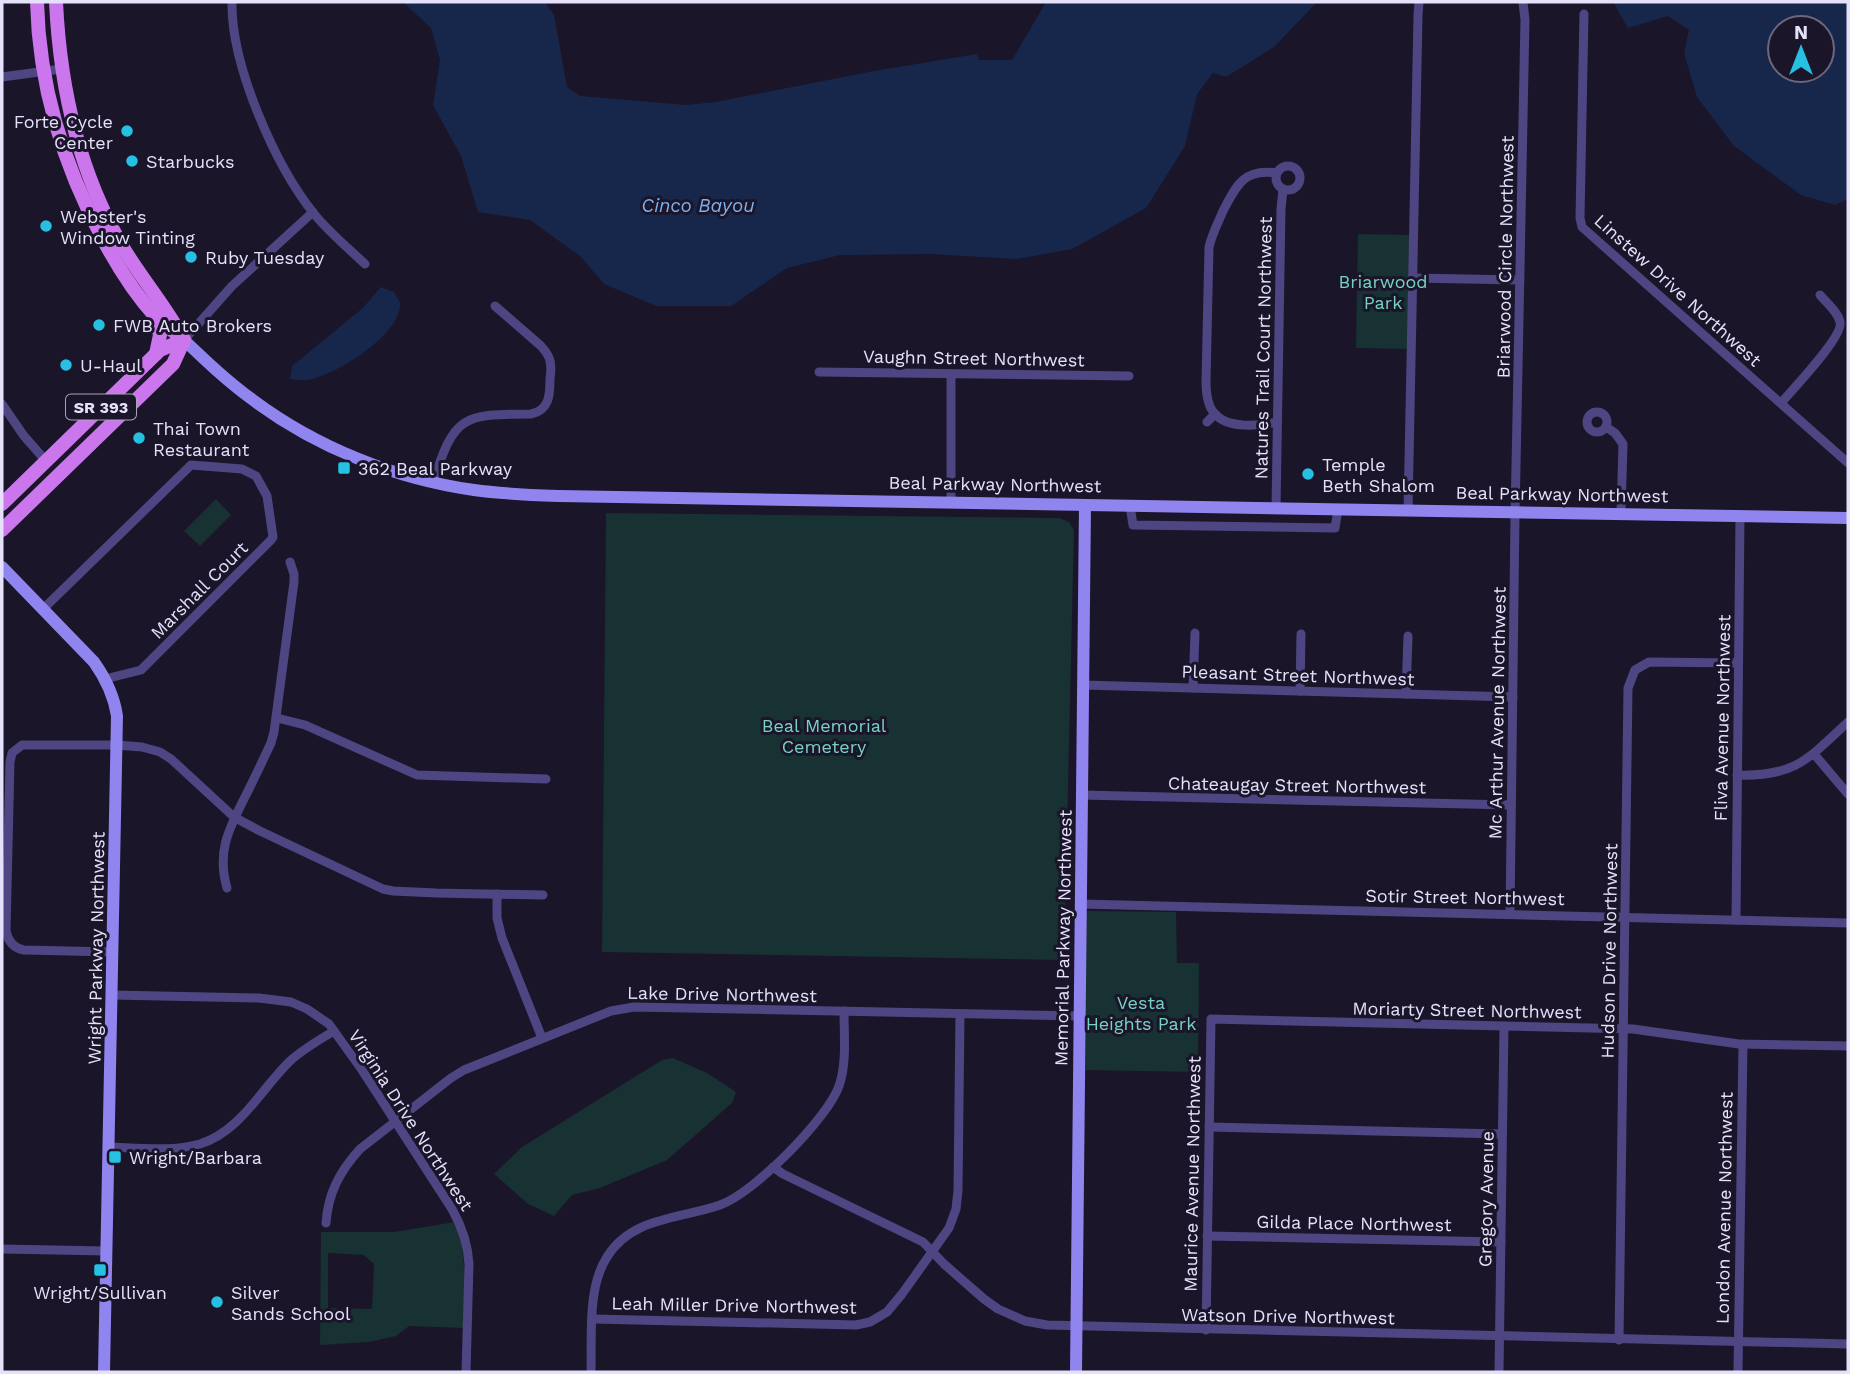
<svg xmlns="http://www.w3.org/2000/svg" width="1850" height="1374" font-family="'Work Sans',sans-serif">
	<rect width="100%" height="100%" fill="#1a1529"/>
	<g fill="#183133" fill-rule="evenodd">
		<path d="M1358,234l52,1 -2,114 -52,-1z"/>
		<path d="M216,499l15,16 -31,31 -16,-15z"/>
		<path d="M606,513l453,5 10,4 5,8 -10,430 -462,-8z"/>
		<path d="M1086,911l90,1 1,51h22l-1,109 -112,-2z"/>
		<path d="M673,1058l34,15 29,19 -4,11 -65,57 -67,28 -28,7 -18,21 -26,-12 -34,-30 28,-27 140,-87z"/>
		<path d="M455,1222c13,34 9,69 9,106l-55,-2 -13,10 -27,6 -49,3 1,-113h73zM328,1253l36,2 10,9 -2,45 -44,-1z"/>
	</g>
	<g fill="#17274c" fill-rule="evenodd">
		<path d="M403,2h142l9,13 13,72 13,9 106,9 30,-3 158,-31 103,-17 2,6h33l34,-58h271l-43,45 -48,30 -13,-4 -16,21 -12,52 -39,62 -74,41 -55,10 -87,-5 -90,1 -53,13 -56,38h-75l-52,-22 -24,-28 -50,-36 -52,-8 -17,-56 -28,-51 7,-45 -9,-32z"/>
		<path d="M1613,2h235v197l-13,6 -34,-10 -67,-49 -37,-49 -13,-44 5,-23 -21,-14 -40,12zM1780,28h42v42h-42z"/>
		<path d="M381,287l13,5 6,11c0,4 0,7 -2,11 -9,27 -64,62 -91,66 -5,1 -12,-1 -17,-1l2,-13 71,-58z"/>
	</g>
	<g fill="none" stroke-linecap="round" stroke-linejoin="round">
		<g stroke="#4d4682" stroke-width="9">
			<path d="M232,2c-1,63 43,164 83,213 15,18 33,33 50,49"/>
			<path d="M1584,14l-4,204 2,9 266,236"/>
			<path d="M2,77l59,-8"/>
			<circle cx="1288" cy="178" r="12"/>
			<path d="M1276,173c-32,-5 -40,13 -53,38 -5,12 -11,23 -14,36l-3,134c0,11 1,25 9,33 13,15 44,12 62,8"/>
			<path d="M1412,278l108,2"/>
			<path d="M184,340l48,-54 81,-74"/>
			<path d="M819,372l310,4"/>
			<path d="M1781,403c11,-13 63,-67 59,-81 -2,-10 -13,-19 -20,-27"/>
			<path d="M2,404l22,32 22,25"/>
			<circle cx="1597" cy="422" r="10"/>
			<path d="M1207,422l8,-8"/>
			<path d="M1606,427l9,6 8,11 -2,70"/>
			<path d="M433,483c21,-68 30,-69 98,-69 19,-4 19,-20 19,-36 1,-5 1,-12 0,-17 -1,-6 -5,-10 -9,-15l-46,-40"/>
			<path d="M951,502v-128"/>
			<path d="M1130,506l3,19 202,3 3,-19"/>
			<path d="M1276,508l5,-299 2,-20"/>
			<path d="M1408,510l10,-495 1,-13"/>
			<path d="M42,610l149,-145 51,4 14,7 11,20 6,41 -2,3 -130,130 -36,9"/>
			<path d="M1083,685l430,12"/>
			<path d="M1193,688l2,-55"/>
			<path d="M1300,691l1,-57"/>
			<path d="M1406,694l2,-58"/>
			<path d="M277,718l28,7 112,50 129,4"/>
			<path d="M1814,754l34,40"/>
			<path d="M1737,775c58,2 71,-16 111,-53"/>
			<path d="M1082,795l429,10"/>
			<path d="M227,888c-11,-38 3,-61 20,-95 8,-16 16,-33 24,-50l3,-11 20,-150v-8l-4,-12"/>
			<path d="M497,894v24l5,20 40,100"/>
			<path d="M1081,904l767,19"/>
			<path d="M1510,914l5,-398 10,-496 -2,-18"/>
			<path d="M1736,920l4,-404"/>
			<path d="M113,952l-89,-2c-11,-2 -16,-9 -18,-19l4,-169 2,-9 10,-8h95l25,2 18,5 11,7 63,58 26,14 123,58 10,2 43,2 107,2"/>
			<path d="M112,995l147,3 32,4 16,7 22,15 33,46 90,139c10,18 16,35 17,55l-3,108"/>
			<path d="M1209,1127l293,7"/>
			<path d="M109,1147c29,1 63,5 91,-3 41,-13 61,-55 90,-83 13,-12 29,-21 44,-30"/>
			<path d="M773,1167l10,7 140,68 21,22 40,35 14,10 27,12 22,4 801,19"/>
			<path d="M326,1223c2,-30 14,-52 34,-74l91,-71 13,-8 147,-59 23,-4 446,9"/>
			<path d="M1207,1236l294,6"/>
			<path d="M2,1249l105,2"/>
			<path d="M593,1319l263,6 14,-3 17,-10 15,-18 47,-66 7,-19 2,-19 2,-176"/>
			<path d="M1206,1330l5,-311 422,10 106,15 109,2"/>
			<path d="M1619,1340l9,-652 7,-18 14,-8 89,1"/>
			<path d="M591,1372c1,-35 -4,-84 16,-115 24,-40 73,-38 113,-52 33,-11 108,-87 119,-119 8,-23 5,-51 5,-75"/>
			<path d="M1499,1372l5,-346"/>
			<path d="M1738,1372l5,-328"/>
		</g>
		<g stroke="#9084ef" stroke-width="12">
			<path d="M184,340c22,21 44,42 69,60 63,47 142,79 221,90 28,4 57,5 85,6l1289,22"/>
			<path d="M2,567l92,95c12,17 20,33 23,54l-13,656"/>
			<path d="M1076,1372l9,-867"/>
		</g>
		<g stroke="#cb76ed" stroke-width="14">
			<path d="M37,2c2,84 27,165 67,239 14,26 31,53 51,75 9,9 20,16 29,24"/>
			<path d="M56,2c4,84 22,168 65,242 17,30 40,56 57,86"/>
			<path d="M155,316l5,19 -4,19"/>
			<path d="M2,504l158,-154 24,-10"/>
			<path d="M2,530l171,-166 11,-24"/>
		</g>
	</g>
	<g fill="#26c0e3" stroke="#1a1529" stroke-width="2.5">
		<circle cx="127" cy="131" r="7"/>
		<circle cx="132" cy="161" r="7"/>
		<circle cx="46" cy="226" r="7"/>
		<circle cx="191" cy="257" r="7"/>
		<circle cx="99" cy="325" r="7"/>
		<circle cx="66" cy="365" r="7"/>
		<circle cx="139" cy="438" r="7"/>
		<rect x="337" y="461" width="14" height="14" rx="3.5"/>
		<circle cx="1308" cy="474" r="7"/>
		<rect x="108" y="1150" width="14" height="14" rx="3.5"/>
		<rect x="93" y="1263" width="14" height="14" rx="3.5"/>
		<circle cx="217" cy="1302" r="7"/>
	</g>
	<g text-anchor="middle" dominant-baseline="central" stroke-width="6" stroke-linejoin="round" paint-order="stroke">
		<rect fill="#1a1529" stroke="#a9a4bc" stroke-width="2" x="66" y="394.5" width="70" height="25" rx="5"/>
		<g font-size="16" font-weight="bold" fill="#e6e1fb">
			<text x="101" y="407">SR 393</text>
		</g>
		<g font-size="18" fill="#e6e1fb" stroke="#1a1529" text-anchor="start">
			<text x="113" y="121" text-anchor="end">Forte Cycle<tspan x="113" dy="21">Center</tspan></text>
			<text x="146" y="161">Starbucks</text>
			<text x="60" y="216">Webster's<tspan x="60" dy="21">Window Tinting</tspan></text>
			<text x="205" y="257">Ruby Tuesday</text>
			<text x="113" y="325">FWB Auto Brokers</text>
			<text x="80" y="365">U-Haul</text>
			<text x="153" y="428">Thai Town<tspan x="153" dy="21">Restaurant</tspan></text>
			<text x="1322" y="464">Temple<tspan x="1322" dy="21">Beth Shalom</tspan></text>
			<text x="358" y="468">362 Beal Parkway</text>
			<text x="129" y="1157">Wright/Barbara</text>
			<text x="100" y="1292" text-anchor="middle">Wright/Sullivan</text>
			<text x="231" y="1292">Silver<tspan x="231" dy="21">Sands School</tspan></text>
		</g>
		<g font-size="18" fill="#e6e1fb" stroke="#1a1529">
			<text transform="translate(1505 257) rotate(-89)">Briarwood Circle Northwest</text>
			<text transform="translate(1678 290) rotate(42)">Linstew Drive Northwest</text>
			<text transform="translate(1263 348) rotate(-89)">Natures Trail Court Northwest</text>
			<text transform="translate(974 358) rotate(1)">Vaughn Street Northwest</text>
			<text transform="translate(995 484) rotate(1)">Beal Parkway Northwest</text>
			<text transform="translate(1562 494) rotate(1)">Beal Parkway Northwest</text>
			<text transform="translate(199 590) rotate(-45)">Marshall Court</text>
			<text transform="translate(1298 675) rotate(2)">Pleasant Street Northwest</text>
			<text transform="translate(1497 713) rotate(-89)">Mc Arthur Avenue Northwest</text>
			<text transform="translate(1722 718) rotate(-89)">Fliva Avenue Northwest</text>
			<text transform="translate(1297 785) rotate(1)">Chateaugay Street Northwest</text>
			<text transform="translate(1465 897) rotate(1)">Sotir Street Northwest</text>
			<text transform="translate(1063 938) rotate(-89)">Memorial Parkway Northwest</text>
			<text transform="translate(96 948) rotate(-89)">Wright Parkway Northwest</text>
			<text transform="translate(1609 951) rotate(-89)">Hudson Drive Northwest</text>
			<text transform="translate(722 994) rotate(1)">Lake Drive Northwest</text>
			<text transform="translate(1467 1010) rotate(1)">Moriarty Street Northwest</text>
			<text transform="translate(411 1120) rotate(57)">Virginia Drive Northwest</text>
			<text transform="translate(1192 1174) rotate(-89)">Maurice Avenue Northwest</text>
			<text transform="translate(1486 1199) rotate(-89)">Gregory Avenue</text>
			<text transform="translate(1724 1208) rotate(-89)">London Avenue Northwest</text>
			<text transform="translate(1354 1223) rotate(1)">Gilda Place Northwest</text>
			<text transform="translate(734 1305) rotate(1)">Leah Miller Drive Northwest</text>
			<text transform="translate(1288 1316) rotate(1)">Watson Drive Northwest</text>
		</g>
		<g font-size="18" fill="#75d3c4" stroke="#1a1529">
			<text x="1383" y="281">Briarwood<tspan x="1383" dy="21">Park</tspan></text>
			<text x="824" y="725">Beal Memorial<tspan x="824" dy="21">Cemetery</tspan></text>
			<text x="1141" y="1002">Vesta<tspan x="1141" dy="21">Heights Park</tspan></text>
		</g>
		<g font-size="19" font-style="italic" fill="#7cb0ee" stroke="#1a1529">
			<text x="698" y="205">Cinco Bayou</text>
		</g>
	</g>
	<rect width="1850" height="1374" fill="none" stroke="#e6e1fb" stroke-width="7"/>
	<g transform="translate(1801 49)"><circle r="33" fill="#1a1529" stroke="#6c677d" stroke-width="2"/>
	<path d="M0-5L12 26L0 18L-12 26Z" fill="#26c0e3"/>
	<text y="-10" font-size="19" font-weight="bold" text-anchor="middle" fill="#e6e1fb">N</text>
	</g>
</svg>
